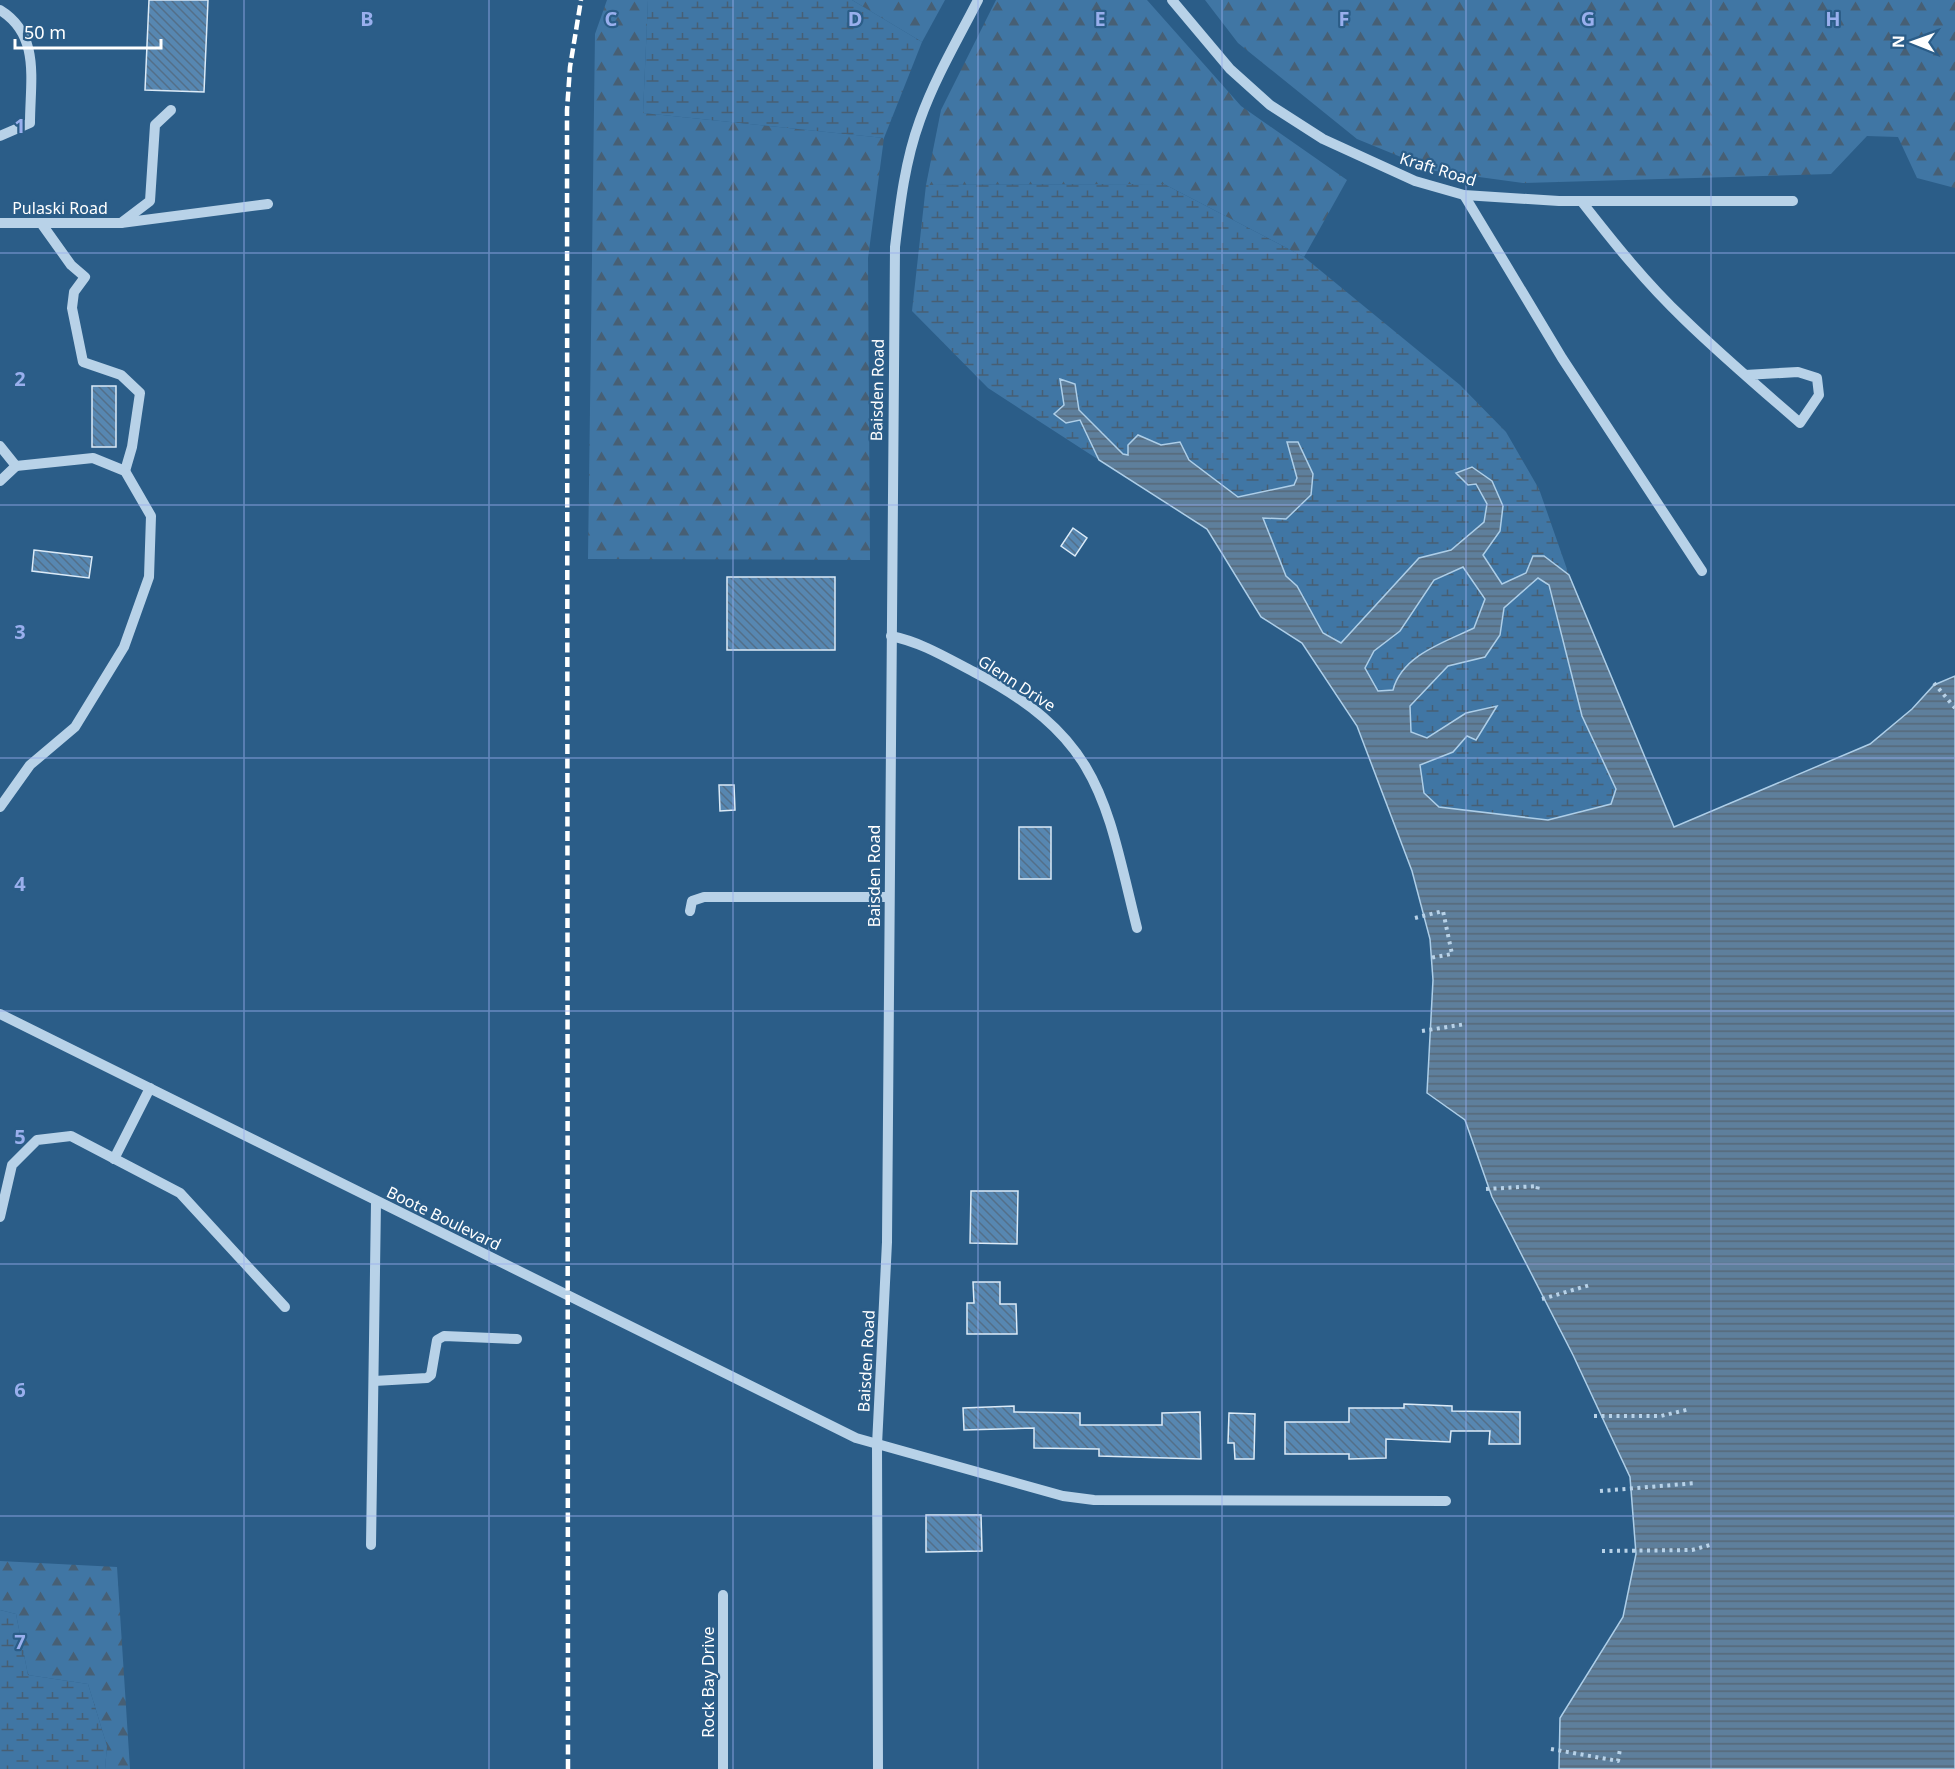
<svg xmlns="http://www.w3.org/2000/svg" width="1955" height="1769" font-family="'Noto Sans',sans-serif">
	<defs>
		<pattern id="forest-firs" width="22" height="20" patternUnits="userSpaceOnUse" patternTransform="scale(1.5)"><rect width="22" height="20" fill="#4076a4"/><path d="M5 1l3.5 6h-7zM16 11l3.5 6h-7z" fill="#475f74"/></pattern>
		<pattern id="wetland-marsh" width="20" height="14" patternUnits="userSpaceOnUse" patternTransform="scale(1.5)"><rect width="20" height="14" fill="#4076a4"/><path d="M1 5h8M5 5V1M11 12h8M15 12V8" fill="none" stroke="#475f74"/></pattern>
		<pattern id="water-rules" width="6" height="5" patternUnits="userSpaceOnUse" patternTransform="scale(1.5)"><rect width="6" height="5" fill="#5e7f9c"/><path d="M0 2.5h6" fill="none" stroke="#566878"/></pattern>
		<pattern id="building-back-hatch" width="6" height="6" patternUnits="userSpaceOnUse" patternTransform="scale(1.5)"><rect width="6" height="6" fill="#5787b1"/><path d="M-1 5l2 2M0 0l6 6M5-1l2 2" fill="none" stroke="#536f89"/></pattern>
	</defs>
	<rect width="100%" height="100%" fill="#2b5d88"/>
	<g fill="url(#forest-firs)">
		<path d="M607,0h41l-5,113 241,25 -16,120 2,302 -282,-1 7,-525z"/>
		<path d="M852,0h93l-23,42z"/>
		<path d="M996,0h151l94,106 106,74 -43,77 -140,-73 -238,1 15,-75z"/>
		<path d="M1205,0h750v188l-38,-10 -19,-41 -31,-1 -36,38 -308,9 -88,-12 -78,-32 -119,-96z"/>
		<path d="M0,1561l117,6 13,202h-25l2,-23 -19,-62 -60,-9 -12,-61 -16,-4z"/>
	</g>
	<g fill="url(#wetland-marsh)">
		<path d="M648,0h204l70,42 -38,96 -241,-25z"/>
		<path d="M1164,184l140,73 156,128 46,47 33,57 30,86 -24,-19 -19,17 -24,11 -19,-30 17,-23 -8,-50 -24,4 8,-1 11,20 -3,18 -33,28 -32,8 -78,85 -18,-10 -26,-47 -11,-10 -24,-59 49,-22 -24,-53 10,37 -3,6 -56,12 -49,-37 -9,-18 -19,3 -23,-10 -9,21 -6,-2 -44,-44 -4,-16 -14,-14 3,25 -10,9 26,6 19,40 -111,-72 -76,-77 14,-126z"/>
		<path d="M1463,567l22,32 -11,29c-29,14 -72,27 -81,62l-15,1 -14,-23 10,-17 26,-20 34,-51z"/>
		<path d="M1538,578l10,7 34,131 34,73 -5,15 -63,16 -109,-13 -15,-14 -4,-28 33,-13 14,-16 -1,-23 -38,25 -17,-6 -1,-26 38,-40 37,-9 15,-22 4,-27z"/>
		<path d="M0,1610l16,4 12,61 60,9 19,62 -2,23h-105z"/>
	</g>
	<path fill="url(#water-rules)" stroke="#adcee8" stroke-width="1.5" fill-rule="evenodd" d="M1060,379l15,5 4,26 44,44 5,1v-10l10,-10 23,10 19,-3 9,18 49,37 56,-12 3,-7 -10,-36h11l15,32 -2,21 -25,24 -23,-1 23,58 11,10 26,47 18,10 78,-85 32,-8 33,-28 3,-18 -11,-20 -8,1 -12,-12 16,-6 20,14 11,25 -3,25 -17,24 19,29 24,-11 7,-17h11l25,19 105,252 196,-83 42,-35 22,-24 21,-9v1093h-396l1,-51 63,-101 13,-63 -6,-77 -57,-122 -81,-158 -27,-77 -38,-27 6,-113 -3,-41 -18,-68 -55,-145 -55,-83 -41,-26 -54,-88 -108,-69 -19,-40 -14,3 -12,-9 10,-9zM1463,567l22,32 -11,29c-29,14 -72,27 -81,62l-15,1 -13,-23 9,-17 26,-20 34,-51zM1538,578l11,7 33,131 34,73 -5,15 -63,16 -109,-13 -15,-14 -4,-28 33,-13 14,-16 9,4 21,-34 -31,7 -39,25 -16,-6 -1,-26 38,-40 37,-9 15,-22 4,-27z"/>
	<g fill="url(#building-back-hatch)" stroke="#dbeaf7" stroke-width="1.5">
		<path d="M149,0h59l-4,92 -59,-2z"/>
		<rect x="92" y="386" width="24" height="61"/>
		<path d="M1073,528l14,10 -12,18 -14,-10z"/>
		<path d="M34,550l58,7 -3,21 -57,-7z"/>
		<rect x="727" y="577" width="108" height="73"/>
		<path d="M719,785h15l1,25 -15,1z"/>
		<rect x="1019" y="827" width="32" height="52"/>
		<path d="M971,1191h47l-1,53 -47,-1z"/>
		<path d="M973,1282h27v22h16l1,30h-50v-31h7z"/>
		<path d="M1404,1404l48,2v5l68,1v32h-31l1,-13h-39l-1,11 -64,-3v19l-37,1v-5h-64v-32h64v-14h55z"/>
		<path d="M1014,1406v6l66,1v12h82v-12l38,-1 1,47 -102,-3v-7l-65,-1v-20l-70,2 -1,-22z"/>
		<path d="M1229,1413l26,1 -1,45h-19l-1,-16h-6z"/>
		<path d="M926,1515h55l1,36 -56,1z"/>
	</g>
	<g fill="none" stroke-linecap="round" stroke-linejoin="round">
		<g stroke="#b8d2e8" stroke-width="4" stroke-dasharray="3 4.5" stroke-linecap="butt">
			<path d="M1934,683l21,25"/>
			<path d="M1415,918l28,-7 9,43 -23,4"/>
			<path d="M1422,1031l44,-7"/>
			<path d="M1486,1189l52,-3 -1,5"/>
			<path d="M1542,1299l48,-14"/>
			<path d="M1594,1416h67l29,-7"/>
			<path d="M1600,1491l97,-8"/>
			<path d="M1602,1551l90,-1 18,-5"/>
			<path d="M1551,1749l67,12 2,-12"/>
		</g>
		<g stroke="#b8d2e8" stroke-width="10">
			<path d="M1172,0l58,69 40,36 53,34 92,42 49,14 95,6h234"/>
			<path d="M0,10c41,25 30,71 30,113l-30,13"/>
			<path d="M1464,195l98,163 140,213"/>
			<path d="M1582,202c32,41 64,81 102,117 37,36 77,70 116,104l19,-28 -2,-17 -19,-6 -53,3"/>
			<path d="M0,223h121l147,-19"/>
			<path d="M41,223l30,42 14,12 -11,15 -2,16 11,54 38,13 19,18 -8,54 -7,24"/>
			<path d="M121,223l29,-22 5,-76 16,-15"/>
			<path d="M0,446l16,20 -16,15"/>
			<path d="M891,636c30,6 56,22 83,36 128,67 131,128 163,256"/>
			<path d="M0,807l30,-42 45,-38 49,-80 25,-70 2,-61 -26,-45 -32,-13 -77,8"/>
			<path d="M690,911l2,-10 12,-4h185"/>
			<path d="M0,1014l856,424 207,58 31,4 352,1"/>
			<path d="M114,1159l36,-71"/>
			<path d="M0,1217l12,-52 25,-25 34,-4 109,57 105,114"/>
			<path d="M374,1381l53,-3 4,-3 6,-35 7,-4 73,3"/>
			<path d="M371,1545l5,-343"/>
			<path d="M723,1595v174"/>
			<path d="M878,1769l-1,-324 10,-203 8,-995c5,-43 10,-86 25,-127 15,-42 38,-81 58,-120"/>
		</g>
		<path stroke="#fff" stroke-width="4.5" stroke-dasharray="10 4.5" stroke-linecap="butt" d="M568,1769l-1,-1659 3,-43 11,-67"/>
	</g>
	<path fill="none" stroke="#99afed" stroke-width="1.5" stroke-opacity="0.55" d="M244,0v1769M489,0v1769M733,0v1769M978,0v1769M1222,0v1769M1466,0v1769M1711,0v1769M0,253h1955M0,505h1955M0,758h1955M0,1011h1955M0,1264h1955M0,1516h1955"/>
	<g text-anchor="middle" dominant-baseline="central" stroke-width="4.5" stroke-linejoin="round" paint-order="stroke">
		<g font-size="16" fill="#fff" stroke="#2b5d88">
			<text transform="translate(1438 169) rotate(17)">Kraft Road</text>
			<text x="60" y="208">Pulaski Road</text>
			<text transform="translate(877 390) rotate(-89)">Baisden Road</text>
			<text transform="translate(1017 683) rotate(33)">Glenn Drive</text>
			<text transform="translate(874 876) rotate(-90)">Baisden Road</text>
			<text transform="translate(444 1218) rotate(26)">Boote Boulevard</text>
			<text transform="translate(866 1361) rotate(-87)">Baisden Road</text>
			<text transform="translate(708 1682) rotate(-90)">Rock Bay Drive</text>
		</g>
	</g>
	<g font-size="20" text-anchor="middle" font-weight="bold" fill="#99afed" stroke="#2b5d88" stroke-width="4.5" stroke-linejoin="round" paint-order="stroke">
		<text x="367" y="26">B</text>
		<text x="611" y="26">C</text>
		<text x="855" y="26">D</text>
		<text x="1100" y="26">E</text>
		<text x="1344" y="26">F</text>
		<text x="1588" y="26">G</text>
		<text x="1833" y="26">H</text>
		<text x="20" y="133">1</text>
		<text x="20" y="386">2</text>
		<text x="20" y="639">3</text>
		<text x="20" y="891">4</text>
		<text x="20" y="1144">5</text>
		<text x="20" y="1397">6</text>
		<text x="20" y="1649">7</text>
	</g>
	<g transform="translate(1913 42) rotate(271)" stroke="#2b5d88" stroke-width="4.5" paint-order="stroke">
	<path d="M0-4.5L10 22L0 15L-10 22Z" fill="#ffffff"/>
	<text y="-9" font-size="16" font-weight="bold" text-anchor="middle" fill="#ffffff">N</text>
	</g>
	<path d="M15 39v9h146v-9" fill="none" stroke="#ffffff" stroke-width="3"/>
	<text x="24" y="39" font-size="18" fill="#ffffff" stroke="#2b5d88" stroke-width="4.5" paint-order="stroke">50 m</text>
</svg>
